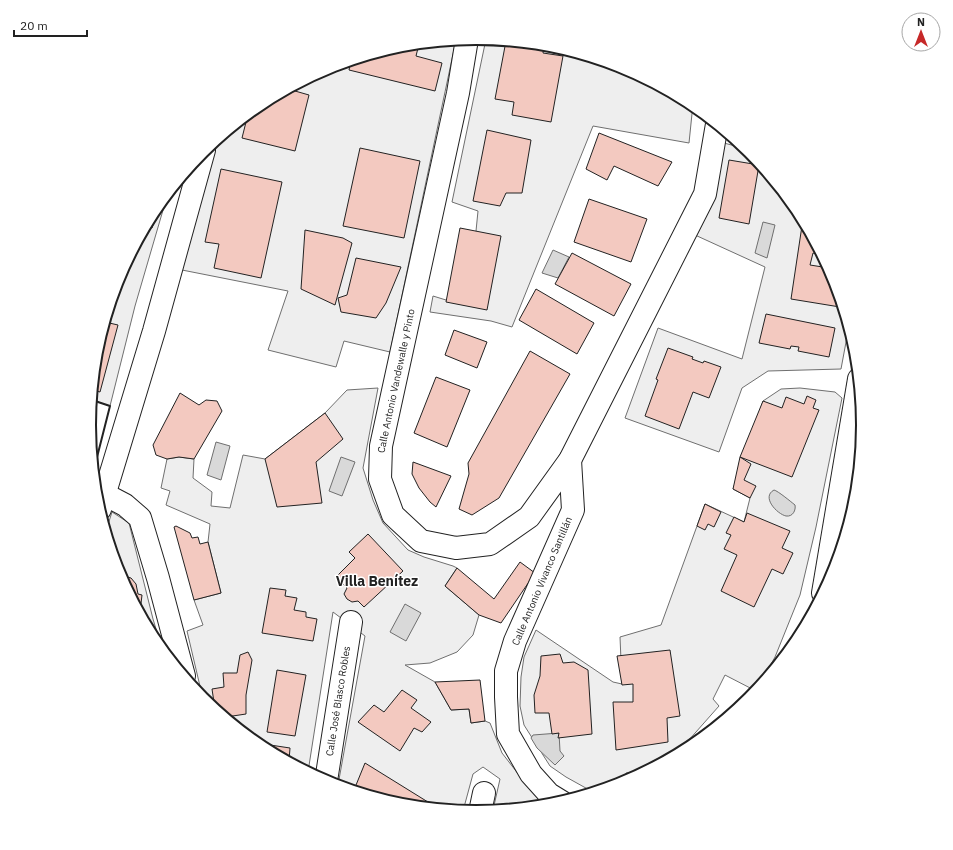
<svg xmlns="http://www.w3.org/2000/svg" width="953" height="850" font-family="'IBM Plex Sans',sans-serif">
	<rect width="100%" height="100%" fill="#fff"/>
	<g fill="#eee" stroke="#6f6f6f">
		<path d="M486,39l66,6 73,23 68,36 -4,39 -96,-17 -81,201 -21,-6 -61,-9 3,-16 26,8 17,-73 2,-20 -26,-9z"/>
		<path d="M456,40l-66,312 -46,-11 -8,26 -68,-17 20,-59 -106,-21 35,-130 45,-37 67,-36 72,-22z"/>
		<path d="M720,142l27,7 3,3 48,58 36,67 15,49 -8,43 -73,2 -26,17 -23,64 -94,-34 33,-90 84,31 23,-92 -70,-32z"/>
		<path d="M168,193l-33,113 -25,100 -12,-4 -6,-4 5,-49 22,-72 36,-67z"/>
		<path d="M378,388l-15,80 10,32 10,23 25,27 16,7 29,9 4,2 -12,18 34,29 -6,20 -16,17 -27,11 -25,2 30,17 16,28 18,-1 2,14 14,-2 5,2 12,30 31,40 19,11 -59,6 7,-31 -17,-12 -10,7 -10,37 -62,-6 -63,-20 27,-149 -32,-24 -25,160 -47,-25 -58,-48 -16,-68 16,-6 -9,-25 27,-7 -13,-51 2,-18 -44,-19 4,-14 -9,-3 6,-29 12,-2 15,2 -1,19 19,14 -1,14 19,2 13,-53 22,4 60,-46 22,-23z"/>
		<path d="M800,388l35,4 7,6 -26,129 -16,68 -25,62 -19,34 -31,-16 -12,24 6,7 -31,35 -8,12 -32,17 -22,3 -1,9 -32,10 -27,-15 -16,-11 -26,-41 -4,-19 1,-29 3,-20 12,-27 77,52 9,2 -2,-47 41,-12 44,-121 39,18 6,-24 -17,-9 30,-88 18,-12z"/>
		<path d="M112,512l17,11 24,96 9,30 -7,-9 -36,-67 -13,-42z"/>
	</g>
	<g fill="#d9d9d9" stroke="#6f6f6f">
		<path d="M763,222l12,3 -8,33 -12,-5z"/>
		<path d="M553,250l16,7 -11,21 -16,-5z"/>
		<path d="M216,442l14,4 -9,34 -14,-5z"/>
		<path d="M341,457l14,5 -13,34 -13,-5z"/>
		<path d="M774,490c4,1 16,11 21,15 1,5 -2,12 -9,11 -9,-2 -25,-19 -12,-26z"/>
		<path d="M405,604l16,9 -15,28 -16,-9z"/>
		<path d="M559,733l1,18 4,5 -9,9 -18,-17 -6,-10 2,-3z"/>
	</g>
	<g fill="#f3c9c0" stroke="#222">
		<path d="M506,41l38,4 -1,8 20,3 -12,66 -39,-7 2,-13 -19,-3z"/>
		<path d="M419,44l-3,12 26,7 -7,28 -86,-21 2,-10 50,-15z"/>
		<path d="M288,89l21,6 -14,56 -53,-13 6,-24 14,-11z"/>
		<path d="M487,130l44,10 -9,53h-16l-6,13 -27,-5z"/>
		<path d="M599,133l73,29 -14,24 -44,-20 -7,14 -21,-11z"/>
		<path d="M360,148l60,13 -16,77 -61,-12z"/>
		<path d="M729,160l30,5 -10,59 -30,-6z"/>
		<path d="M221,169l61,13 -21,96 -47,-10 5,-24 -14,-2z"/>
		<path d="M589,199l58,20 -16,43 -57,-20z"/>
		<path d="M159,205l-7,23 -6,-2 9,-16z"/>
		<path d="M803,219l19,36 -9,-2 -3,12 19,3 5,9 7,23 -1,7 -49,-8z"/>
		<path d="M460,228l41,8 -14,74 -41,-8z"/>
		<path d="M305,230l38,8 9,5 -17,62 -34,-16z"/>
		<path d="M572,253l59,31 -17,32 -59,-32z"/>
		<path d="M356,258l45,9 -15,36 -10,15 -35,-6 -3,-14 9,-3z"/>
		<path d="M536,289l58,34 -17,31 -58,-34z"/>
		<path d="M766,314l69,14 -6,29 -31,-6 1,-4 -8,-1 -1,3 -31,-6z"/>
		<path d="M105,322l13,3 -18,67 -7,-2 4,-41z"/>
		<path d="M454,330l33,12 -10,26 -32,-13z"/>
		<path d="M668,348l25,9 -1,2 11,4 1,-2 17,6 -12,31 -16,-6 -14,37 -34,-13 13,-36 -2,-1z"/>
		<path d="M530,351l40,23 -71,124 -27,17 -13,-6 10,-35 -1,-11z"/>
		<path d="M436,377l34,13 -23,57 -33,-14z"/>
		<path d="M180,393l19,12 7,-5 11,1 5,10 -28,48 -15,-2 -12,2 -11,-4 -3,-10z"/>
		<path d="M807,396l9,4 -3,8 6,2 -27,67 -52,-20 23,-56 19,7 4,-11 18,7z"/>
		<path d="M325,413l18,26 -27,23 6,41 -45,4 -12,-48z"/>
		<path d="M740,457l11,7 -7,16 12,6 -6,12 -17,-9z"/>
		<path d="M413,462l38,14 -15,31 -6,-5 -11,-14 -7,-14z"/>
		<path d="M705,504l16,8 -7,15 -6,-3 -3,6 -8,-4z"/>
		<path d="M747,513l43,18 -8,17 11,5 -10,21 -11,-5 -18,38 -33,-16 16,-36 -13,-6 7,-14 -5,-2 8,-16 10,5z"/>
		<path d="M176,526l14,7 2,5 6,-1 2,7 8,-2 13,51 -27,7 -20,-73z"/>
		<path d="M368,534l35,37 -39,36 -6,-6 -6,1 -5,-3 -3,-5 3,-6 -11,-11 19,-19 -6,-6z"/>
		<path d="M520,562l15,11 -34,50 -22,-8 -34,-29 12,-18 37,31z"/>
		<path d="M120,575l11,3 5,6 2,10 4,1 -2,17z"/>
		<path d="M270,588l16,2 -1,6 12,2 -3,12 12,2v5l11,2 -4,22 -51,-8z"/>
		<path d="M670,650l10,66 -13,2 1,24 -52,8 -3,-48h20v-18l-11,1 -5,-29z"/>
		<path d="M248,652l4,8 -6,35v19l-20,3 -11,-8 -3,-20 12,-2 -1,-14h14l3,-18z"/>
		<path d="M560,654l3,9 11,-1 14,8 4,64 -34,4 1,-5 -7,1 -3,-21h-14l-1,-18 6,-19 1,-20z"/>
		<path d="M277,670l29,5 -11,61 -28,-4z"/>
		<path d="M480,680l5,41 -14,2 -2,-14 -18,1 -16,-28z"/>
		<path d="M402,690l15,10 -6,8 20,14 -9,10 -8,-4 -14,23 -42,-29 16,-17 10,7z"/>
		<path d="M257,743l33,5 -1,13 -28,-14z"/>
		<path d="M365,763l71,44 -1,1 -34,-3 -47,-15z"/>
	</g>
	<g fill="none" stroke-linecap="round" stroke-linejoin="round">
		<defs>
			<g id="minor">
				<path d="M467,39l-9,54 -77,353 -1,33 13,36 28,26 35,7 34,-4 39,-27 41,-57 135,-266 12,-70"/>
				<path d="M104,494l21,11 15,13 18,60 26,98"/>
				<path d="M100,509l54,-178 50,-181"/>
				<path d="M823,593l36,-214"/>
				<path d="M326,781l25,-159"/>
				<path d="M562,802l-13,-8 -18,-20 -23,-40 -2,-37v-26l9,-30 58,-131 -3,-50"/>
				<path d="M480,812l4,-19"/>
			</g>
		</defs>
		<use href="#minor" stroke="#222" stroke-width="24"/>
		<use href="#minor" stroke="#fff" stroke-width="22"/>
		<path stroke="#222" stroke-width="2" d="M92,398l6,4 12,4 -16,63"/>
	</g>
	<g text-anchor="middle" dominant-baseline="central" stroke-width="3" stroke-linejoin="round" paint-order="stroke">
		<g font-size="10" fill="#222" stroke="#fff">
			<text transform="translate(396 381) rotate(-78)">Calle Antonio Vandewalle y Pinto</text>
			<text transform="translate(542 581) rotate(-67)">Calle Antonio Vivanco Santillán</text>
			<text transform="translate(338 701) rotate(-81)">Calle José Blasco Robles</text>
		</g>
		<g font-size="14" font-weight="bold" fill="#222" stroke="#fff">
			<text x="377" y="581">Villa Benítez</text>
		</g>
	</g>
	<path d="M0 0H953V850H0ZM96 425a380 380 0 1 1 760 0a380 380 0 1 1-760 0Z" fill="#fff" fill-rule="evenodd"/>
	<path fill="none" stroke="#222" stroke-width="2" d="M96 425a380 380 0 1 1 760 0a380 380 0 1 1-760 0Z"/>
	<g transform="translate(921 32)"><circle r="19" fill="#ffffff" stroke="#a7a7a7"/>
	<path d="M0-3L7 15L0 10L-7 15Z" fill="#c62828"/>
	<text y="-6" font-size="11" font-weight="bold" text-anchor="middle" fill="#222222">N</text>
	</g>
	<path d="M14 30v6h73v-6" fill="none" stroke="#222222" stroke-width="2"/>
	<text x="20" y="30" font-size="12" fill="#222222" stroke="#ffffff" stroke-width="3" paint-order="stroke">20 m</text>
</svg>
